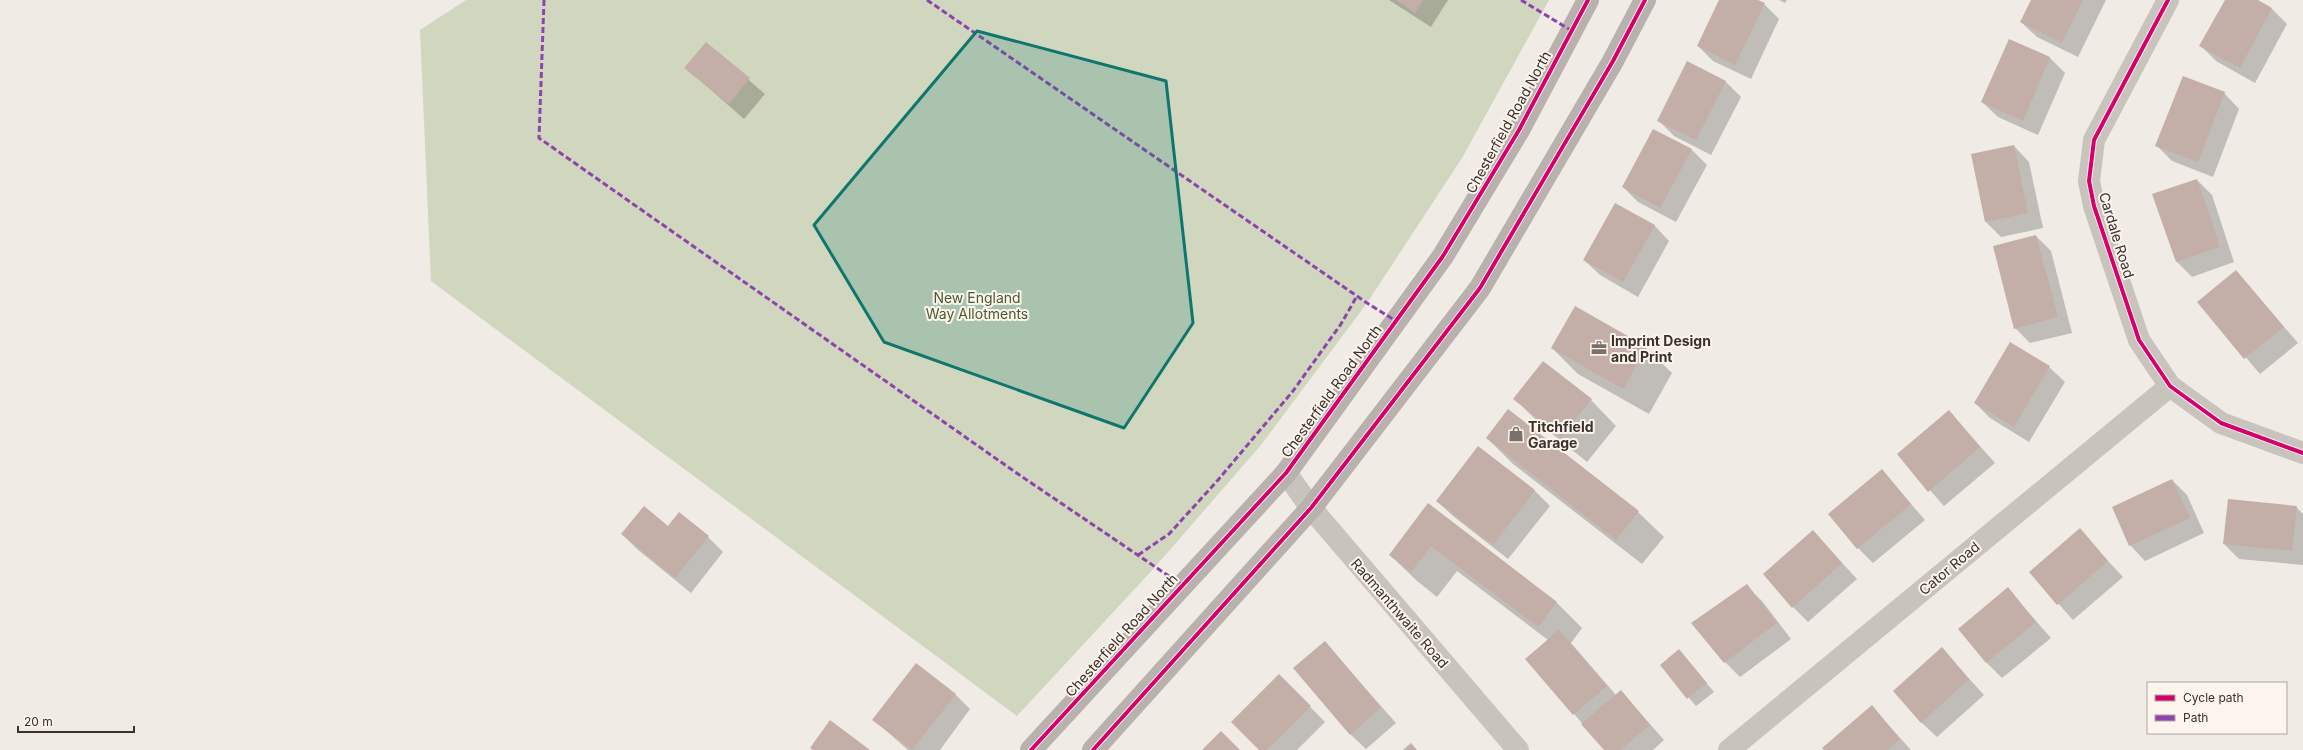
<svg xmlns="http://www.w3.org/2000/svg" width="2303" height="750" font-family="Inter,sans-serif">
	<rect width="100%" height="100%" fill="#f0ebe5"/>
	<path fill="#d1d6bf" d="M466,0h1083l-87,158 -95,145 -106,142 -106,122 -138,149 -586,-435 -11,-251z"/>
	<g fill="#0003">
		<path d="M1389,0h59l-17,27z"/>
		<path d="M1720,0h36l8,4 15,15 -28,60 -38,-18 -15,-15z"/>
		<path d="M1779,0h8l-2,3z"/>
		<path d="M2032,0h74l-28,57 -41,-20 -16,-15z"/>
		<path d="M2226,0h30l16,9 15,15 -32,59 -39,-22 -15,-15z"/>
		<path d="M2010,40l40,18 15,15 -27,62 -40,-18 -16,-15z"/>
		<path d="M706,43l59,51 -21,25 -58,-51z"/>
		<path d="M1726,82l15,15 -30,58 -37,-19 -15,-15z"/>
		<path d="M2224,93l15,16 -26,68 -41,-16 -15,-15z"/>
		<path d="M1654,130l38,20 15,15 -31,57 -38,-20 -15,-15z"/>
		<path d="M2014,146l15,16 14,66 -42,9 -15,-15z"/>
		<path d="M2197,180l15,15 22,67 -42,15 -15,-15z"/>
		<path d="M1654,225l15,16 -31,56 -38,-22 -16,-15z"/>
		<path d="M2036,236l15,15 21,82 -42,10 -15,-15z"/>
		<path d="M2236,271l62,72 -38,31 -61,-72z"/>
		<path d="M2011,344l38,23 16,15 -36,60 -39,-24 -15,-15z"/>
		<path d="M1552,348h94l26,25 -23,41 -71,-40z"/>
		<path d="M1515,399l76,1 25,26 -29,36 -47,-38z"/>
		<path d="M1949,411l46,52 -51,43 -46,-52z"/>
		<path d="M1487,438l151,74 26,25 -22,27 -129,-100z"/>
		<path d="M1478,448l57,43 15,15 -42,53 -55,-43 -16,-15z"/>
		<path d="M1882,471l43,49 -52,43 -15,-15z"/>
		<path d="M2172,480l15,15 17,38 -59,28 -15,-16z"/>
		<path d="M1428,505l129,98 25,25 -11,15 45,52 5,-4 43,49 -11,10h-48l-78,-91 21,-19 -91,-69 -20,26 -21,-17 -26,-25z"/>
		<path d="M2296,507l7,7v51l-64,-6 -15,-15z"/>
		<path d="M2079,530l44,47 -50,43 -43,-48z"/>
		<path d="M1813,531l44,48 -49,43 -15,-15z"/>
		<path d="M622,534l86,3 15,15 -32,41 -54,-44z"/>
		<path d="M1746,586l16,15 29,38 -51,38 -15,-15z"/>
		<path d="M2008,589l43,49 -49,40 -16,-16z"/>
		<path d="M1324,642l72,81 -30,26 -16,-15z"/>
		<path d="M1942,649l42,46 -47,42 -16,-15z"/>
		<path d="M1679,651l35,41 -18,14 -35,-41z"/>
		<path d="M1279,675l46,47 -28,28h-36z"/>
		<path d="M955,694l15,15 -30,41h-32l-34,-30z"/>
		<path d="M1872,707l39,43h-85z"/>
	</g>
	<g fill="#c3afa7">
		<path d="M1396,0h27l-8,13z"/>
		<path d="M1719,0h39l7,3 -30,62 -38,-19z"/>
		<path d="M2031,0h52l-21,43 -42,-21z"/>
		<path d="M2225,0h33l14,8 -32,60 -41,-22z"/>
		<path d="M2009,39l41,18 -27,64 -42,-19z"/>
		<path d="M706,42l44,36 -21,26 -45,-36z"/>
		<path d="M1687,61l39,20 -30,59 -39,-19z"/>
		<path d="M2183,76l42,16 -27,70 -43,-16z"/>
		<path d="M1653,129l39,20 -32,59 -38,-21z"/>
		<path d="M2014,145l14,68 -43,9 -14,-68z"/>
		<path d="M2197,179l23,68 -44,15 -24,-68z"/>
		<path d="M1615,203l40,22 -32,57 -40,-22z"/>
		<path d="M2036,235l22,82 -44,12 -21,-83z"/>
		<path d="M2236,270l48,57 -40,32 -47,-57z"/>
		<path d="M1575,306l72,41 -24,42 -72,-41z"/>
		<path d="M2010,342l40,24 -36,61 -40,-24z"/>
		<path d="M1543,361l49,38 -31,38 -48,-38z"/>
		<path d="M1508,409l131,102 -23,29 -130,-102z"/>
		<path d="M1949,410l31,37 -52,45 -31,-38z"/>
		<path d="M1478,446l57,44 -42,55 -57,-44z"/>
		<path d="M1882,469l29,35 -54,45 -29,-35z"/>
		<path d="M2172,479l18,39 -61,28 -17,-39z"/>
		<path d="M2228,499l69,7 -5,45 -69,-7z"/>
		<path d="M1428,503l129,99 -19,25 -107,-81 -20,26 -22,-17z"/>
		<path d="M644,506l24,20 11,-14 30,24 -34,42 -54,-44z"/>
		<path d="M2080,528l28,33 -51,44 -28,-33z"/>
		<path d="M1813,530l29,33 -50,45 -29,-34z"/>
		<path d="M1747,584l30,39 -53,40 -33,-40z"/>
		<path d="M2008,587l28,35 -50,41 -28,-34z"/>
		<path d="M1559,630l48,56 -34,29 -48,-56z"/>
		<path d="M1325,641l56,66 -31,28 -57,-67z"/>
		<path d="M1942,647l27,32 -48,44 -28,-32z"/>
		<path d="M1679,649l28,34 -20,16 -27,-34z"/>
		<path d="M916,663l40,31 -44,56 -40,-30z"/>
		<path d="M1279,674l32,32 -44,44h-8l-28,-28z"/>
		<path d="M1621,690l29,35 -30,25h-16l-23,-26z"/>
		<path d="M1872,705l28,34 -13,11h-63l-2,-2z"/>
		<path d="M830,720l40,30h-57l-3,-2z"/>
		<path d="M1221,731l19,19h-38z"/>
		<path d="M1411,743l6,7h-14z"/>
	</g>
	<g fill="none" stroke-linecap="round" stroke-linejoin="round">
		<g stroke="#c9c3be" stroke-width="22">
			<path d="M2168,0l-74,140 -5,41 5,25 45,134 31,46 51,37 82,30"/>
			<path d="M1286,473l25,35 207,242"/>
			<path d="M1729,750l441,-364"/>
		</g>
		<g stroke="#b8b1ad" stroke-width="22">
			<path d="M1031,750l255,-277 157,-217 76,-126 69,-130"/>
			<path d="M1093,750l218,-242 169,-220 133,-227 32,-61"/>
		</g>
		<g stroke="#8e44ad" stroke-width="3" stroke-dasharray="6 3" stroke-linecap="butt">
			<path d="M544,0l-5,138 479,336 164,111"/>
			<path d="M927,0l440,303 29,18"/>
			<path d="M1521,0l51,31"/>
			<path d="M1138,555l31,-21 49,-54 75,-89 48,-67 16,-28"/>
		</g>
		<defs>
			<g id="cycleway">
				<path d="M2168,0l-74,140 -5,41 5,25 45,134 31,46 51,37 82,30"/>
				<path d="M1031,750l255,-277 157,-217 76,-126 69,-130"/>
				<path d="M1093,750l218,-242 169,-220 133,-227 32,-61"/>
			</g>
		</defs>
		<use href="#cycleway" stroke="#fbf5ee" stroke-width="6"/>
		<use href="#cycleway" stroke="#d6006c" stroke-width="4"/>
	</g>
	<path fill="#0f766e" fill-opacity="0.2" stroke="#0f766e" stroke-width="3" stroke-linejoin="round" d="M977,31l189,50 27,242 -69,105 -240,-86 -70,-117z"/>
	<defs>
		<symbol id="office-bare" viewBox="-9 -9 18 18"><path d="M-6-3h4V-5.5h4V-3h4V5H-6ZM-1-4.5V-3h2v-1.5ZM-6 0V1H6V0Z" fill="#7a716c" stroke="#fbf5ee" stroke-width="2.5" paint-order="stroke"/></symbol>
		<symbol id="shop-bare" viewBox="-9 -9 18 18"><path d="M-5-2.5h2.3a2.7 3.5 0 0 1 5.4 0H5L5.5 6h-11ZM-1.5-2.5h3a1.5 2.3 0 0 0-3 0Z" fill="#7a716c" stroke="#fbf5ee" stroke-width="2.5" paint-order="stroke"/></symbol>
	</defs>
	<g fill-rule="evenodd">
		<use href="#office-bare" x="1588" y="337" width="22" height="22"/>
		<use href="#shop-bare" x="1505" y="423" width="22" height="22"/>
	</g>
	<g text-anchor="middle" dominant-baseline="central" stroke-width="4" stroke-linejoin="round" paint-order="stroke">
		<g font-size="14" fill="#3b302b" stroke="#fbf5ee">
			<text transform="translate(1508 122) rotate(-61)">Chesterfield Road North</text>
			<text transform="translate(2117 235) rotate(73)">Cardale Road</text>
			<text transform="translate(1331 391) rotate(-54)">Chesterfield Road North</text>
			<text transform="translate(1949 568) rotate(-40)">Cator Road</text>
			<text transform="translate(1400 613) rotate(49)">Radmanthwaite Road</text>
			<text transform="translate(1121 635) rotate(-48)">Chesterfield Road North</text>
		</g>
		<g font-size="14" fill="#4a5a2e" stroke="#fbf5ee">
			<text x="977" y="297">New England<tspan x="977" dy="16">Way Allotments</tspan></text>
		</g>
		<g font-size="14" font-weight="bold" fill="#3b302b" stroke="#fbf5ee" text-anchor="start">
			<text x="1611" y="340">Imprint Design<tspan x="1611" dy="16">and Print</tspan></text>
			<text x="1528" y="426">Titchfield<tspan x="1528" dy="16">Garage</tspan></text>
		</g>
	</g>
	<rect x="2147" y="682" width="140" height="52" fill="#fbf5ee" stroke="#aea6a0"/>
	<rect x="2155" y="695" width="20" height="6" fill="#d6006c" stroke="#aea6a0"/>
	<text x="2183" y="702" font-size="12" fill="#3b302b">Cycle path</text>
	<rect x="2155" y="715" width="20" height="6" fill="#8e44ad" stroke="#aea6a0"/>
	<text x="2183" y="722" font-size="12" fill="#3b302b">Path</text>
	<path d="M18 726v6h116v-6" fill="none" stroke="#3b302b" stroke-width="2"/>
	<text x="24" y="726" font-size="12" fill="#3b302b" stroke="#fbf5ee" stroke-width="3" paint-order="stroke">20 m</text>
</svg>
